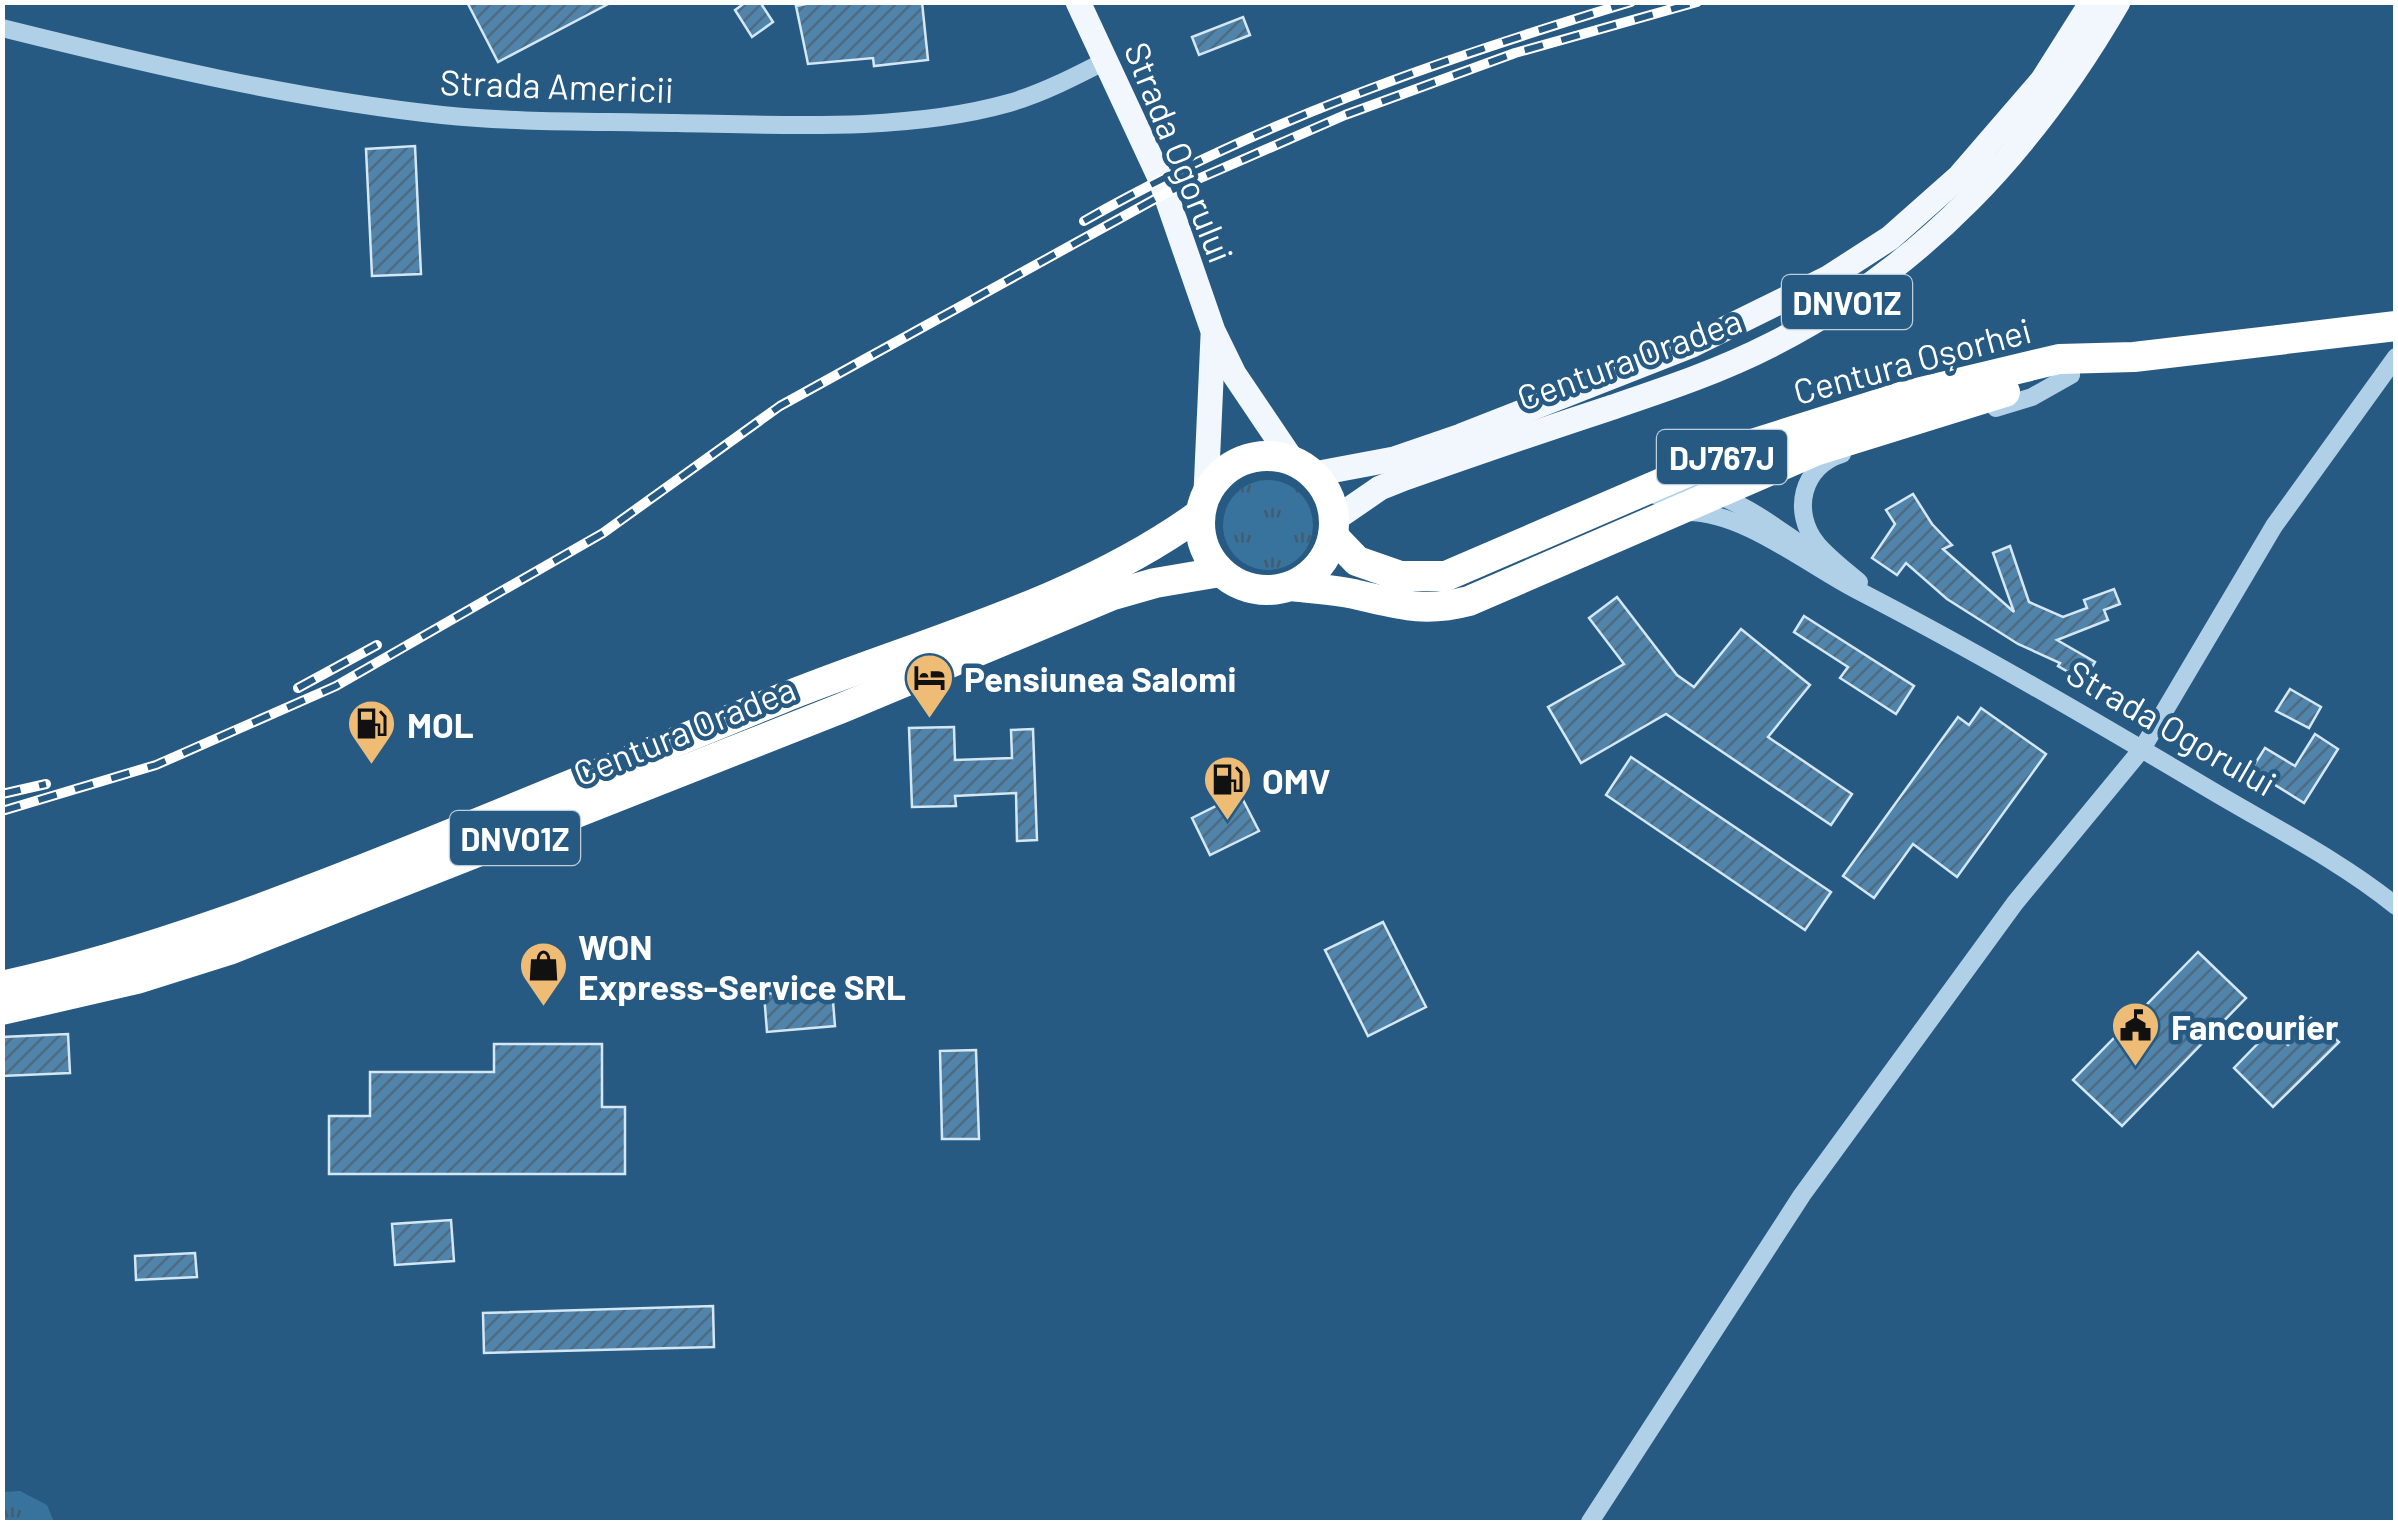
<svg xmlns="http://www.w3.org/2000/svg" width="2398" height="1525" font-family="Barlow,sans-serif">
	<defs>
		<pattern id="grass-tufts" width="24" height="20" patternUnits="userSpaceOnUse" patternTransform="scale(2.5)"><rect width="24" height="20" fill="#38739d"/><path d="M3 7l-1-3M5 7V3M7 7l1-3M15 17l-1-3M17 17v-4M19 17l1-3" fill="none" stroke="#445c6c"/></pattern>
		<pattern id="building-hatch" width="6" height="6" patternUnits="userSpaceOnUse" patternTransform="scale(2.5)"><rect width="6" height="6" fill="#5084ab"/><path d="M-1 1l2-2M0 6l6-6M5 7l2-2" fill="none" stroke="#4e6b80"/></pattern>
	</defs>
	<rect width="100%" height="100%" fill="#275a82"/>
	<g fill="url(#grass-tufts)">
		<circle cx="1268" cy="525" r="45"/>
		<path d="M20,1491l27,14 7,17h-51v-30z"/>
	</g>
	<g fill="url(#building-hatch)" stroke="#d3e7f5" stroke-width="2.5">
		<path d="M467,2h145l-114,60z"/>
		<path d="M746,2h14l13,20 -21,15 -17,-27z"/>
		<path d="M816,2h106l6,58 -54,6 -1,-8 -65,6 -12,-58z"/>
		<path d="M1243,17l7,18 -51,20 -7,-18z"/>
		<path d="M415,146l6,128 -49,2 -6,-127z"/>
		<path d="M1913,494l19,30 20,21 -9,4 71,63 -21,-59 17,-7 19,56 34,15 24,-9 -3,-8 30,-11 6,15 -16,6 4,10 -51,20 38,22 -11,19 -26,-15 2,-3 -42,-19 -71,-45 -41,-36 -9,12 -25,-17 23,-34 -9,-14z"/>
		<path d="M1617,597l60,78 17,12 47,-58 69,56 -42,52 84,57 -21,31 -165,-111 -85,49 -33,-56 76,-43 -35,-46z"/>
		<path d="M1804,616l110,70 -18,28 -56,-36 8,-11 -54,-35z"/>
		<path d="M2290,689l31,18 -12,21 -33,-17z"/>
		<path d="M1981,708l65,46 -89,123 -44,-33 -39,54 -31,-22 115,-159 11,8z"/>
		<path d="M954,727l1,33 57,-2 -1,-28 22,-1 4,111 -20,1 -1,-48 -61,3 1,10 -44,1 -3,-79z"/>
		<path d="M2315,734l23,15 -34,54 -53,-33 14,-22 30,18z"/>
		<path d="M1631,757l200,135 -26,38 -199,-135z"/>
		<path d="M1240,794l19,37 -49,24 -18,-37z"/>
		<path d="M1383,922l43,85 -58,29 -43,-86z"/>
		<path d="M2198,952l48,46 -124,128 -49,-46z"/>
		<path d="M832,989l3,37 -68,6 -3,-38z"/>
		<path d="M2311,1018l28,24 -66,65 -39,-39 38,-39 16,16z"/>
		<path d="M68,1034l2,39 -68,3v-39z"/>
		<path d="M494,1044h108v63h23v67h-296v-58h41v-44h124z"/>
		<path d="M976,1050l3,89h-37l-2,-88z"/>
		<path d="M451,1220l3,41 -59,4 -3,-41z"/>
		<path d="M195,1253l2,24 -61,3 -1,-24z"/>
		<path d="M713,1306l1,41 -230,6 -1,-40z"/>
	</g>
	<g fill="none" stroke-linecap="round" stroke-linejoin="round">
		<g stroke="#b0d0e7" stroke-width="18">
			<path d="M2,28c145,36 291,71 440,87 77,8 157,6 235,8 107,2 229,9 332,-20 34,-10 67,-27 98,-43"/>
			<path d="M1996,408l36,-11 39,-22"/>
			<path d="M1842,454c-40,12 -51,58 -25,90 12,14 28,26 42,38"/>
			<path d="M1657,496c54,-23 109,26 152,54"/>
			<path d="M1686,512c57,-1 122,53 171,78 120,62 236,130 352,199 62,37 130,71 187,117"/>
			<path d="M1590,1522l212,-327 213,-292 127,-154 132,-223 122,-169"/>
		</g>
		<g stroke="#f1f7fd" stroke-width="25">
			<path d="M1078,2l82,176 53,153 21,43 58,86"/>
			<path d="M1314,474l80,-15 67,-23 231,-91 136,-67 62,-40 70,-62 82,-95 50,-79"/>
			<path d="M1206,492l7,-156"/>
			<path d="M1335,519l45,-31 25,-10c68,-24 135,-47 202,-69 56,-19 111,-37 164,-64 152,-77 262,-196 347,-343"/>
		</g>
		<g stroke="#fff" stroke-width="30">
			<circle cx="1267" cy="523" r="67"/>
			<path d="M1333,536l24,25 43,15h46l306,-132 152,-48 155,-37 75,-2 262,-31"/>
			<path d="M1291,586c20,3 42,3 63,8 44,10 69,19 115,7l346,-150 190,-59"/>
			<path d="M2,986c149,-33 288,-87 429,-144 116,-48 232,-96 349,-143 141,-57 296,-95 420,-185"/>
			<path d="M2,1010l135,-31 92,-29 613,-242 271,-113 42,-12 65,-11"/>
		</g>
		<defs>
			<g id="rail">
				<path d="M1084,221c172,-98 357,-162 547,-219"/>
				<path d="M298,688l79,-43"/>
				<path d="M2,794l44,-10"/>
				<path d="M2,811l154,-46 180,-79 267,-153 177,-127 386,-213 179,-78 170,-62 182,-51"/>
			</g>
		</defs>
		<use href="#rail" stroke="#fff" stroke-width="10"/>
		<use href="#rail" stroke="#275a82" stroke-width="6" stroke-dasharray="19" stroke-linecap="butt"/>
	</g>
	<defs>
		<symbol id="hotel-pin" viewBox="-11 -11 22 30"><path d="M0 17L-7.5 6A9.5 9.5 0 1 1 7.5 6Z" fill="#efbc76" stroke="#275a82"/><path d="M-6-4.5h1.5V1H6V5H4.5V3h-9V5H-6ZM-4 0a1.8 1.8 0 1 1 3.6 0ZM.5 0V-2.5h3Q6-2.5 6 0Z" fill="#111"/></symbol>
		<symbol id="fuel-pin" viewBox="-11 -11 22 30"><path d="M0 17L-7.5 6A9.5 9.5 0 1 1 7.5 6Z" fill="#efbc76" stroke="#275a82"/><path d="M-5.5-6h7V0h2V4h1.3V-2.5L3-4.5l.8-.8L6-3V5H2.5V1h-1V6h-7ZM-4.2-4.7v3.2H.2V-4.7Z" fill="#111"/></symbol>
		<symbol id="shop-pin" viewBox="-11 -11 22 30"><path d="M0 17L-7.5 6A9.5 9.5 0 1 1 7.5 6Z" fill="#efbc76" stroke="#275a82"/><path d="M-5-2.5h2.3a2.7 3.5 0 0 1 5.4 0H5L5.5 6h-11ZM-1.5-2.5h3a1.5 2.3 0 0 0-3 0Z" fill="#111"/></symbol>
		<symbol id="civic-pin" viewBox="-11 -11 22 30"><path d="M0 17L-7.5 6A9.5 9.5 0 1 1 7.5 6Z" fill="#efbc76" stroke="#275a82"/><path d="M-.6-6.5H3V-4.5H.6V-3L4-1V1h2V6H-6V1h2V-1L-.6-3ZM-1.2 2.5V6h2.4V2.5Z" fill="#111"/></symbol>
	</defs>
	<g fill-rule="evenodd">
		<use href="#hotel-pin" x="902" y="650" width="55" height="75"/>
		<use href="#fuel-pin" x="344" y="696" width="55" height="75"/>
		<use href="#fuel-pin" x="1200" y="752" width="55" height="75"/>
		<use href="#shop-pin" x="516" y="938" width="55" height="75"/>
		<use href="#civic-pin" x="2108" y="998" width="55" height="75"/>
	</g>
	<g text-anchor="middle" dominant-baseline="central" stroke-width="9" stroke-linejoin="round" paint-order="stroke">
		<g fill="#275a82" stroke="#beceda" stroke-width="2.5">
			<rect x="1782" y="275" width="130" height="54" rx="8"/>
			<rect x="1657" y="430" width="130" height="54" rx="8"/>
			<rect x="450" y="811" width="130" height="54" rx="8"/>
		</g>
		<g font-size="32" font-weight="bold" fill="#fff">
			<text x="1847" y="302">DNVO1Z</text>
			<text x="1722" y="457">DJ767J</text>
			<text x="515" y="838">DNVO1Z</text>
		</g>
		<g font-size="35" fill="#fff" stroke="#275a82">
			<text transform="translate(557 85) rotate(2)">Strada Americii</text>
			<text transform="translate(1180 152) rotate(68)">Strada Ogorului</text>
			<text transform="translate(1629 358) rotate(-20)">Centura Oradea</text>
			<text transform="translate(1912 360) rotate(-15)">Centura Oșorhei</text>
			<text transform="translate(2172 727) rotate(30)">Strada Ogorului</text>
			<text transform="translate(684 730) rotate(-22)">Centura Oradea</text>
		</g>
		<g font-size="35" font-weight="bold" fill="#fff" stroke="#275a82" text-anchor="start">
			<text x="964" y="678">Pensiunea Salomi</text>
			<text x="407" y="724">MOL</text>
			<text x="1262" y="780">OMV</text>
			<text x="578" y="946">WON<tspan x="578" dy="40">Express-Service SRL</tspan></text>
			<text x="2171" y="1026">Fancourier</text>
		</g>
	</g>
	<rect width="2398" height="1525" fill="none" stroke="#ffffff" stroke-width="10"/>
</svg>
